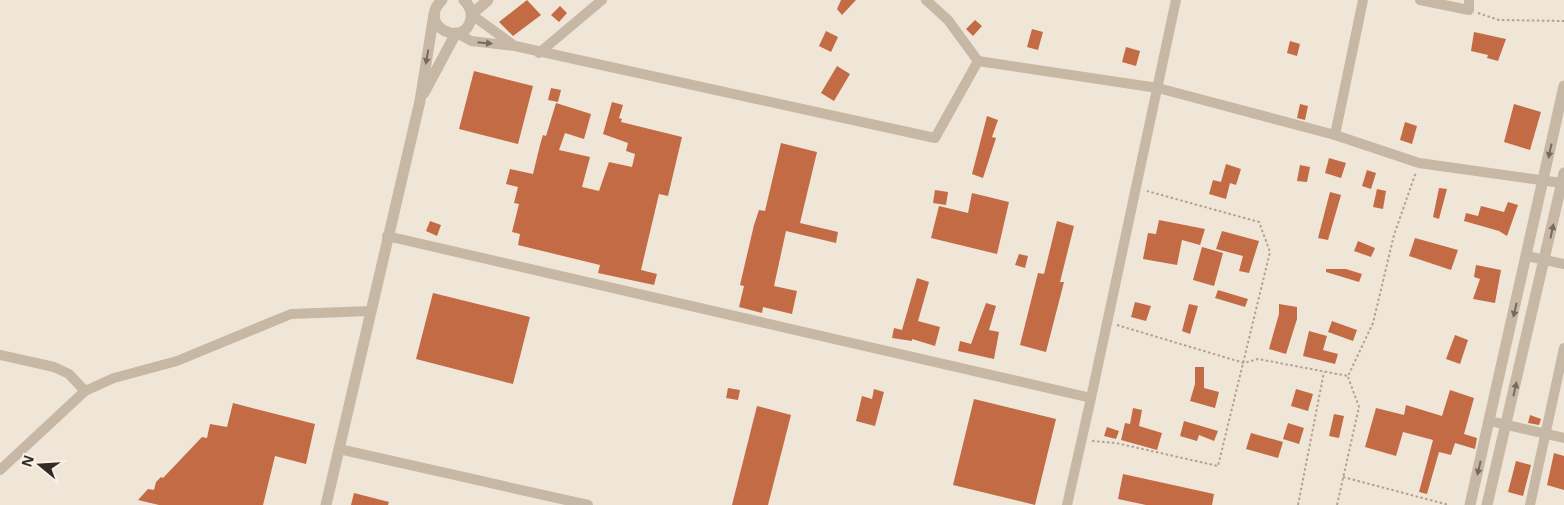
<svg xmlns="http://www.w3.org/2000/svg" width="1564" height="505" font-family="'Open Sans',sans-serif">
	<rect width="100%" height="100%" fill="#f0e6d8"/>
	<g fill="#c26b44">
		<path d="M527,0l14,15 -28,21 -14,-14z"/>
		<path d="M841,0h15l-14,15 -5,-6z"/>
		<path d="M560,6l7,7 -8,9 -8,-7z"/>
		<path d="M975,20l7,6 -9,10 -7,-7z"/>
		<path d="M1032,29l11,3 -5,18 -11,-3z"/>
		<path d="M826,31l12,6 -7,15 -12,-6z"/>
		<path d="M1474,32l32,7 -8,22 -11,-3 1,-3 -17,-4z"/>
		<path d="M1290,41l10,3 -3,12 -10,-3z"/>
		<path d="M1126,47l14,4 -4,15 -14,-4z"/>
		<path d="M837,66l13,8 -16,27 -13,-8z"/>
		<path d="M474,71l59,15 -15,58 -59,-15z"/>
		<path d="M551,88l10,2 -3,12 -10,-2z"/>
		<path d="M612,102l11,3 -4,13 3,1 -1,3 61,15 -14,59 -9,-2 -18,76 16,4 -3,11 -56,-12 2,-8 -82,-20 2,-11 -8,-2 7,-28 -5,-1 4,-16 -12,-3 4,-15 23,5 7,-29 3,-10 3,1 10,-33 35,11 -7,25 -19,-6 -6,17 31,7 -8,30 17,4 10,-29 23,5 3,-13 -9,-3 2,-8 -25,-9z"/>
		<path d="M1300,104l8,2 -3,14 -8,-2z"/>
		<path d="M1514,104l27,8 -11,38 -26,-8z"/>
		<path d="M987,116l11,4 -6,17 4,1 -13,40 -11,-4z"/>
		<path d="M1405,122l12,4 -5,18 -12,-4z"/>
		<path d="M781,143l36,9 -17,71 38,9 -2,11 -50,-12 -12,55 23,5 -5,23 -29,-7 -1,6 -23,-6 5,-21 -4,-1 14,-60 5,-15 6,1z"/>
		<path d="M1329,158l17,5 -5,15 -16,-5z"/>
		<path d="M1226,164l15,5 -5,16 -6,-2 -4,16 -17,-5 4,-14 8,2z"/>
		<path d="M1300,165l10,2 -3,15 -10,-1z"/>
		<path d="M1367,170l9,3 -5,16 -9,-3z"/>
		<path d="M1439,188l8,1 -8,30 -6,-2z"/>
		<path d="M1377,189l9,2 -3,18 -10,-2z"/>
		<path d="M935,190l13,2 -2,13 -13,-2z"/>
		<path d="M1330,192l11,3 -13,45 -10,-2z"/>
		<path d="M972,193l37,9 -12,52 -66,-16 8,-32 29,7z"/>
		<path d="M1508,202l10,3 -11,31 -8,-5 -35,-10 2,-8 12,3 3,-10 23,6z"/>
		<path d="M1159,220l46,9 -5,16 -18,-5 -5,25 -34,-6 5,-26 8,1z"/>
		<path d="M430,221l11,4 -4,11 -11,-5z"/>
		<path d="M1057,221l17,5 -14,56h4l-18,70 -26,-7 18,-72 6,1z"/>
		<path d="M1222,231l37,10 -10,32 -10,-2 4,-15 -27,-7z"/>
		<path d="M1415,238l43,12 -7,20 -42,-14z"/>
		<path d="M1358,241l17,7 -4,9 -17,-6z"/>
		<path d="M1202,247l21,6 -9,33 -21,-6z"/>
		<path d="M1019,254l9,2 -3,12 -10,-3z"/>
		<path d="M1476,265l25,5 -6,33 -22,-4 7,-20 -6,-2z"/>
		<path d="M1326,269h20l16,5 -3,8 -33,-10z"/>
		<path d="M917,278l12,4 -11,39 22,6 -5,19 -23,-7v2l-20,-3 2,-10 8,2z"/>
		<path d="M1218,290l30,9 -3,8 -30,-9z"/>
		<path d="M433,293l97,24 -17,67 -97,-25z"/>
		<path d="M1135,302l16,4 -5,15 -15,-4z"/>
		<path d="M986,303l10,3 -7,24 10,2 -5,27 -36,-8 2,-10 11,3z"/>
		<path d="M1189,304l9,2 -8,28 -8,-3z"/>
		<path d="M1279,304l18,3v12l-11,35 -17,-5 10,-35z"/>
		<path d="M1332,321l25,9 -4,11 -25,-9z"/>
		<path d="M1309,331l18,5 -4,14 15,4 -3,10 -32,-8z"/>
		<path d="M1455,335l13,5 -8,24 -14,-5z"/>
		<path d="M1195,367h9v21l15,4 -4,16 -25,-7 5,-17z"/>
		<path d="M728,388l12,2 -2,10 -12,-2z"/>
		<path d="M874,389l10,3 -9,34 -19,-5 6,-25 10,3z"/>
		<path d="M1296,389l17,5 -5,17 -17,-5z"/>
		<path d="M1450,390l24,8 -10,36 13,4 -2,11 -20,-6 -4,12 -12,-3 -12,42 -8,-2 14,-52 -30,-8 -7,24 -31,-9 11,-39 28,7 2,-10 36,11z"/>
		<path d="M974,399l82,20 -21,86 -82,-20z"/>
		<path d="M233,403l82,21 -9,40 -31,-8 -12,49h-104l-21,-5 10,-11 6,1 2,-8 5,-5 2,1 39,-41 5,1 3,-14 17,3z"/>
		<path d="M757,406l34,9 -23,90h-36z"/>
		<path d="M1133,408l9,2 -3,16 23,7 -5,17 -36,-10 4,-17 5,1z"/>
		<path d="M1334,414l10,2 -5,22 -10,-2z"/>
		<path d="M1530,415l11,4 -2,6 -11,-2z"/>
		<path d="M1184,421l34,10 -4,10 -15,-6 -2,6 -17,-5z"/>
		<path d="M1288,423l16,5 -5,16 -16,-5z"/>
		<path d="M1107,427l12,4 -3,8 -12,-3z"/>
		<path d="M1251,433l32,9 -5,16 -32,-9z"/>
		<path d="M1554,453l10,3v34l-17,-5z"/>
		<path d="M1516,461l15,4 -8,31 -15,-4z"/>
		<path d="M1123,474l91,20 -2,11h-66l-28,-6z"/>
		<path d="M354,493l35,9 -1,3h-37z"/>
	</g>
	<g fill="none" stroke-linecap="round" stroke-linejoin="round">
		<g stroke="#b3a18f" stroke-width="2" stroke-dasharray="2.5 2.5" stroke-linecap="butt">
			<path d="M1478,13l21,7 65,1"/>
			<path d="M1117,325l127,38 14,-4 90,17 25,-53 21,-88 22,-63"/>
			<path d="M1092,441l24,2 102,23 52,-214 -11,-30 -112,-31"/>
			<path d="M1343,477l106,28"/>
			<path d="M1298,505l26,-133"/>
			<path d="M1337,505l22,-98 -11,-30"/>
		</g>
		<g stroke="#c7b7a5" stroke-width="10">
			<path d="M1420,0l49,10v-10"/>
			<path d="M472,15l40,29"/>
			<path d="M457,33l14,8 44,5 420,92 43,-77 -30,-41 -22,-20"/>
			<path d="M539,53l63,-53"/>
			<path d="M978,61l180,27 177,47 84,28 143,20"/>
			<path d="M1335,135l28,-135"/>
			<path d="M387,236l704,162 -24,107"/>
			<path d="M1527,256l37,8"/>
			<path d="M0,355l54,12 15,7 16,17"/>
			<path d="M1091,398l85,-398"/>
			<path d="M1490,421l74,17"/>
			<path d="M339,449l249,56"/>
			<path d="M0,470l85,-79 29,-13 63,-17 114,-47 79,-3"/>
			<path d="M1530,505l34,-157"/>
		</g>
		<g stroke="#c7b7a5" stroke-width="11">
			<path d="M442,0c-27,26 24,50 29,18 1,-8 -2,-13 -7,-18"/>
			<path d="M472,14l16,-14"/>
			<path d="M424,93l32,-60"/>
			<path d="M326,505l94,-404 14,-87"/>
			<path d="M1470,505l94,-419"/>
			<path d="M1487,505l77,-332"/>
		</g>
	</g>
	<defs><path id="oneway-solid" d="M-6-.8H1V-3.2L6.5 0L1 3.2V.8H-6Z" transform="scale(1.25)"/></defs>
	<g fill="#766a5f">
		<use href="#oneway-solid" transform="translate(485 43) rotate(6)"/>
		<use href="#oneway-solid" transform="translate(427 57) rotate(100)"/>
		<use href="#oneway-solid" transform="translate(1550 151) rotate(102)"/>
		<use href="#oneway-solid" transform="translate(1552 231) rotate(-78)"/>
		<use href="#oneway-solid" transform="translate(1515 310) rotate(103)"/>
		<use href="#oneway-solid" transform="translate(1515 389) rotate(-77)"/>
		<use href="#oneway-solid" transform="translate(1479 468) rotate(103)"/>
	</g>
	<g transform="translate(40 465) rotate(288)" stroke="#f8f0e4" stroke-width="4" paint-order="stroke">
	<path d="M0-4L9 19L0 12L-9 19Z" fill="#332b26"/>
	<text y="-8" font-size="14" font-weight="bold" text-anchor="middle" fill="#332b26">N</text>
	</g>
</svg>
